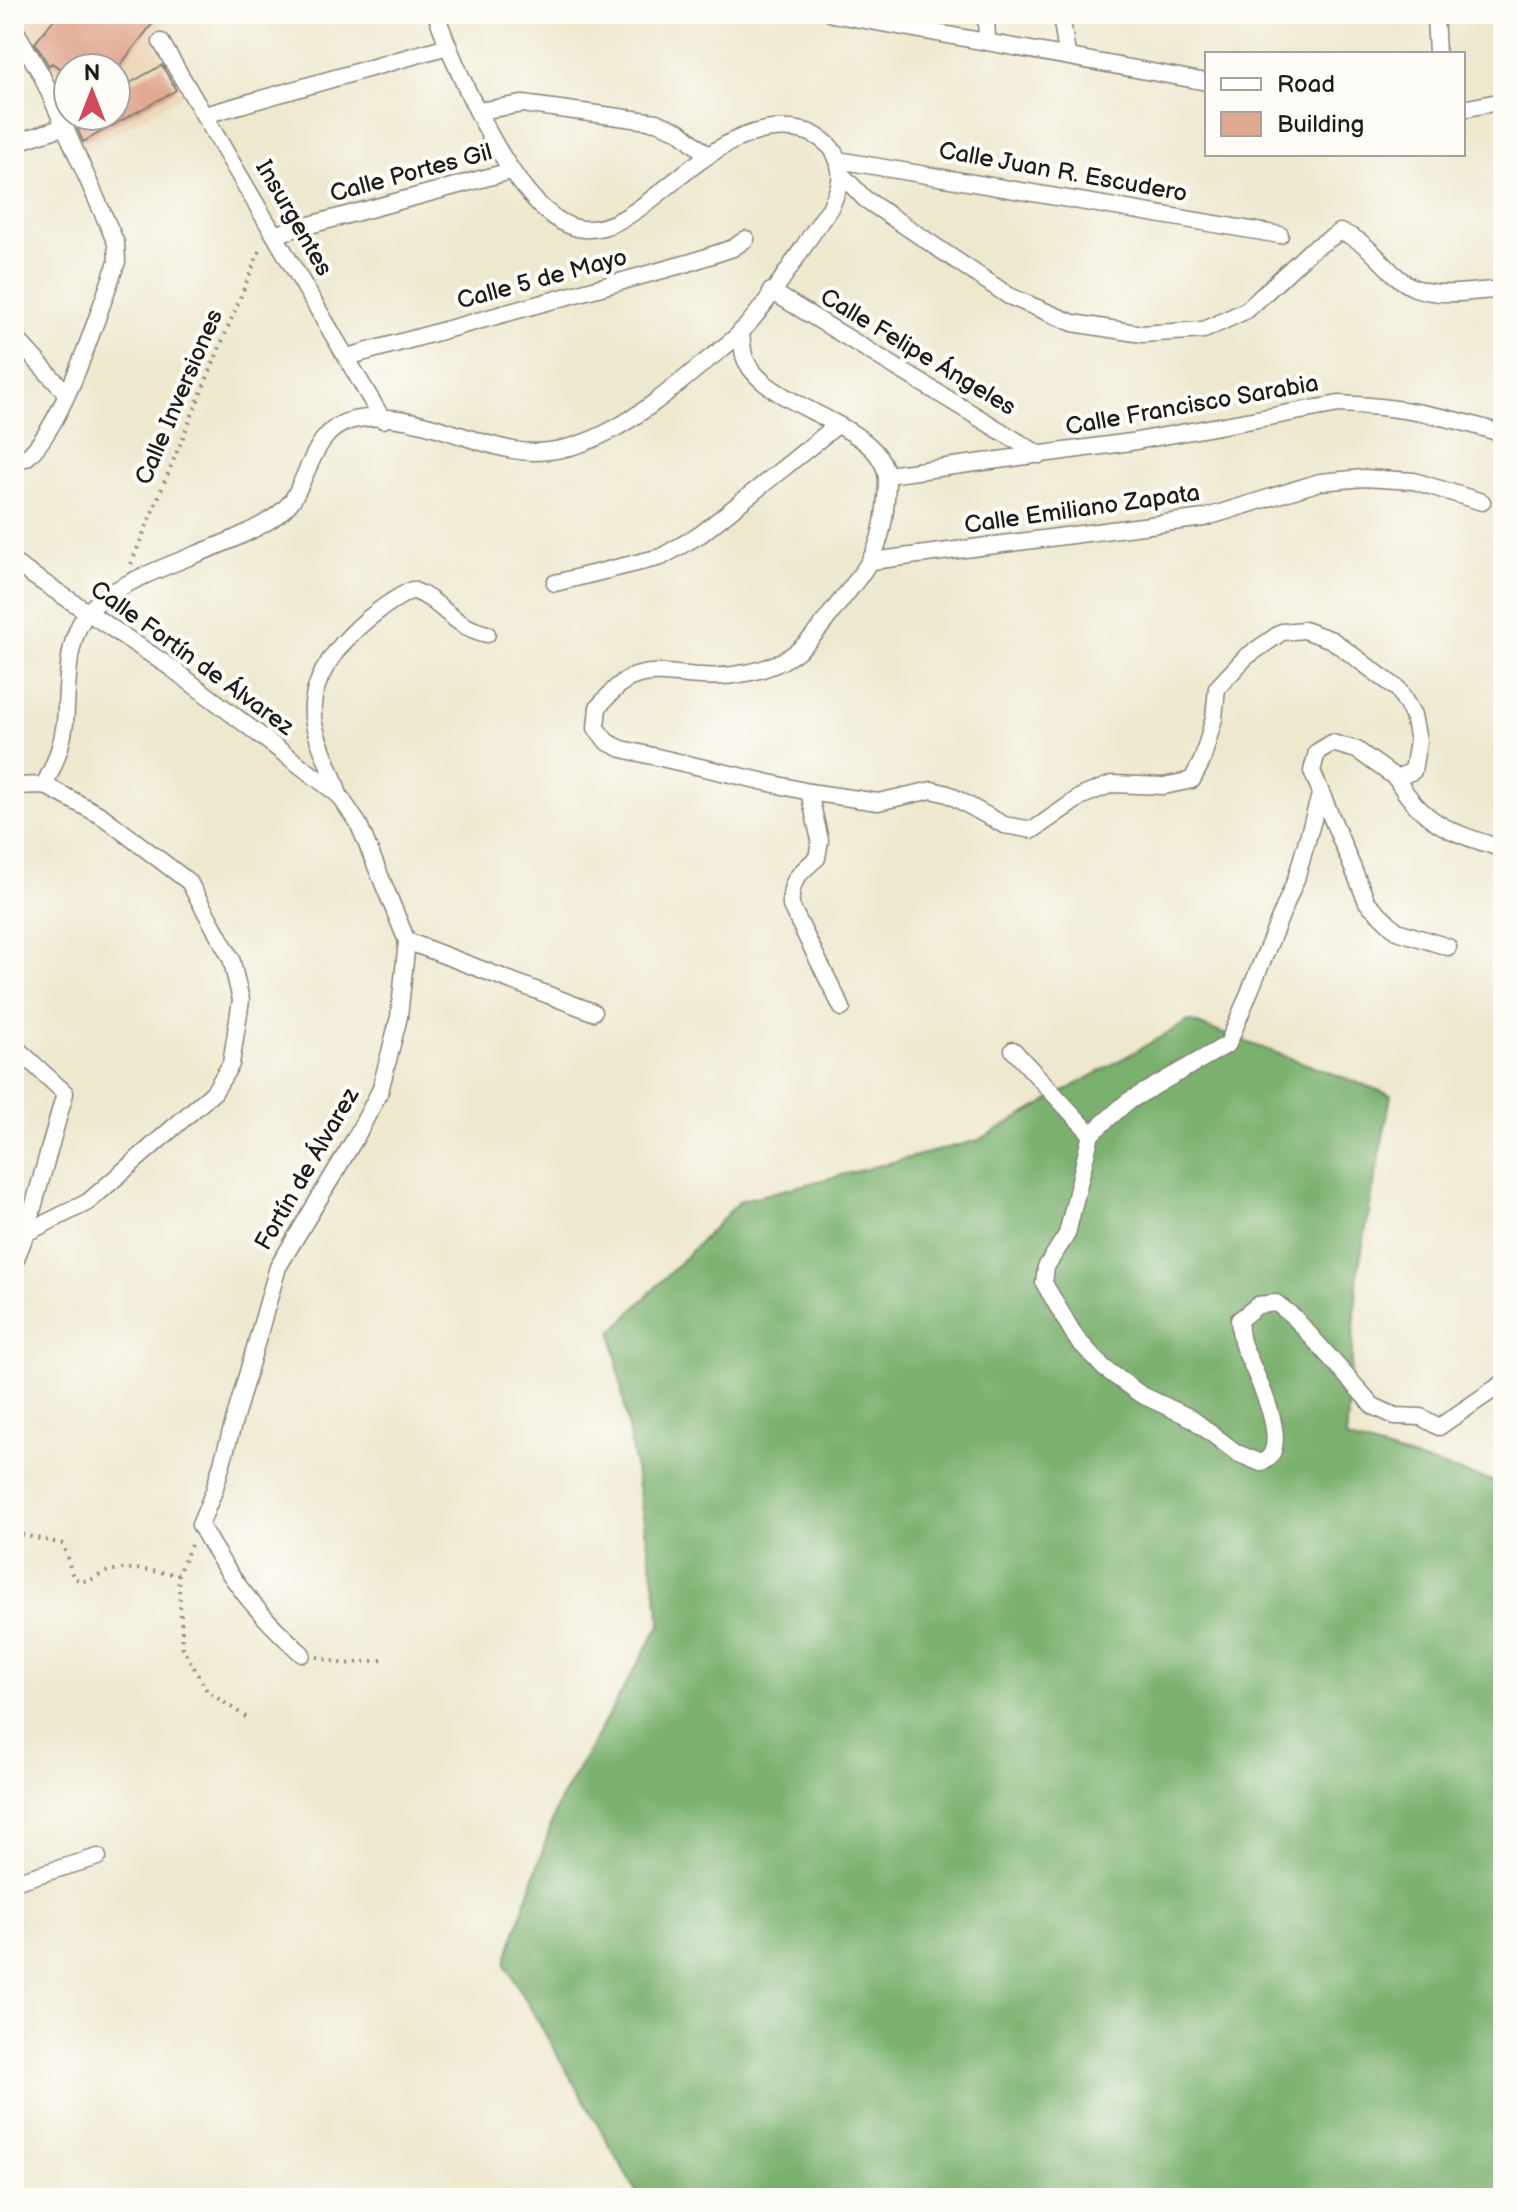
<svg xmlns="http://www.w3.org/2000/svg" width="1517" height="2212" font-family="'Balsamiq Sans',sans-serif">
	<rect width="100%" height="100%" fill="#fdfcf7"/>
	<filter id="ink" filterUnits="userSpaceOnUse"><feTurbulence type="fractalNoise" baseFrequency=".0125" numOctaves="2"/><feDisplacementMap in="SourceGraphic" scale="16" xChannelSelector="R" yChannelSelector="G"/><feConvolveMatrix kernelMatrix="1 2 1 2 8 2 1 2 1" color-interpolation-filters="sRGB"/></filter>
	<filter id="wash" filterUnits="userSpaceOnUse"><feTurbulence type="fractalNoise" baseFrequency=".006" numOctaves="4" result="noise"/><feDisplacementMap in="SourceGraphic" scale="32" xChannelSelector="R" yChannelSelector="G"/><feGaussianBlur stdDeviation="1.8" result="paint"/><feColorMatrix in="noise" values="0 0 0 0 0 0 0 0 0 0 0 0 0 0 0 0 0 1.4 0 .05"/><feComposite in="paint" operator="in"/></filter>
	<g filter="url(#wash)">
		<rect width="100%" height="100%" fill="#eee8ce"/>
		<path fill="#ecd7ba" fill-rule="evenodd" d="M14,14h150l-10,29 30,52 -101,56zM68,68h48v48h-48z"/>
		<path fill="#7ab16e" stroke="#4b6645" stroke-width="2" d="M1189,1021l202,74 -33,176 -12,168 157,45v714h-863l-135,-234 53,-160 103,-181 -49,-291 128,-131 239,-61z"/>
		<g id="blocks">
			<g fill="#e1a890">
				<path d="M58,14h102l-42,54h-59l-7,-5 -3,3 -14,-23z"/>
				<path d="M162,65l14,25 -93,52 -11,-26h50l-6,-4v-21z"/>
			</g>
		</g>
	</g>
	<g filter="url(#ink)">
		<use href="#blocks" fill-opacity="0" stroke="#858275" stroke-width="2"/>
		<g fill="none" stroke-linecap="round" stroke-linejoin="round">
			<defs>
				<g id="street">
					<path d="M832,14l375,68"/>
					<path d="M986,14l1,27"/>
					<path d="M1061,14l6,41"/>
					<path d="M1435,14l2,40"/>
					<path d="M14,28l27,46 75,169 1,19c-19,50 -52,163 -91,196l-12,-2"/>
					<path d="M161,42l222,378"/>
					<path d="M1463,109l40,-8"/>
					<path d="M478,111l45,-7 133,18 23,9 27,23"/>
					<path d="M205,115l243,-69"/>
					<path d="M14,143l52,-17"/>
					<path d="M838,160l442,75"/>
					<path d="M842,175l23,24 144,97 64,27 69,11 62,-4 43,-20 63,-59 30,-19c34,10 47,45 75,56 27,10 60,3 88,1"/>
					<path d="M276,234l235,-63"/>
					<path d="M771,291l269,164"/>
					<path d="M741,331c1,10 1,22 5,30 25,51 143,62 141,122 -3,61 -11,74 -48,120 -15,19 -29,41 -50,54 -23,15 -60,21 -88,19 -25,-1 -47,-8 -71,2 -13,6 -22,19 -32,29l-2,21 11,14 15,7 187,43 69,10 54,-12 16,4 56,31 29,5 49,-34 30,-12 52,2 28,-6 10,-19 12,-43 3,-30 29,-31 36,-25 22,-2 28,10 66,49 15,26 5,26 -5,30 -17,7 -39,-28 -25,-7 -15,9 -5,19 55,131 30,29 51,16"/>
					<path d="M14,336l52,57"/>
					<path d="M347,357l341,-94 45,-15 13,-9"/>
					<path d="M887,475l244,-33 208,-38c54,2 113,13 164,30"/>
					<path d="M872,561l332,-43 116,-36 44,-4 50,3 68,21"/>
					<path d="M14,563l156,104 169,128 20,30 48,116 -8,76 -19,74 -24,46 -78,130 -64,224 -14,34c31,56 55,86 102,129"/>
					<path d="M555,583l106,-26 40,-23 135,-108"/>
					<path d="M1396,778c27,47 58,55 107,71"/>
					<path d="M44,785c11,-20 18,-39 21,-62 3,-33 0,-84 23,-111 29,-34 115,-57 156,-78 18,-9 37,-18 49,-35 17,-28 23,-71 60,-79 54,-12 109,21 160,30 72,13 136,-42 187,-84 13,-11 30,-22 42,-35 33,-36 59,-83 88,-123 9,-19 15,-31 6,-52 -5,-12 -20,-22 -32,-25 -97,-22 -159,112 -227,97 -62,-14 -121,-159 -141,-214"/>
					<path d="M14,786l30,-1 58,31 87,66 42,76 10,42 -10,64 -17,28 -126,110 -62,31"/>
					<path d="M809,792l11,48 -3,18c-18,15 -28,23 -26,48l51,102"/>
					<path d="M339,795c-6,-24 -20,-47 -25,-71 -11,-56 53,-112 98,-134 30,10 37,35 75,44"/>
					<path d="M1320,795l-24,84 -68,165 -101,58 -36,32 -24,100 -21,33 -2,16 32,55 28,30 36,26 51,24 46,35 24,10c36,-14 -9,-95 -18,-118 -3,-8 -3,-17 -4,-25l19,-15 18,-2 18,14 79,89 22,10 26,1 18,10 64,-44"/>
					<path d="M407,941l186,71"/>
					<path d="M14,1046l51,47 -39,140 -12,31"/>
					<path d="M1013,1050l78,84"/>
					<path d="M14,1882l84,-25"/>
				</g>
			</defs>
			<use href="#street" stroke="#858275" stroke-width="19"/>
			<g stroke="#858275" stroke-width="4" stroke-dasharray="2 6" stroke-linecap="butt">
				<path d="M131,564l130,-317"/>
				<path d="M14,1533l49,11 10,33c18,11 24,-5 41,-7 20,-4 44,3 64,4"/>
				<path d="M191,1545l-13,29 5,74 24,43 39,26"/>
				<path d="M317,1657l28,7 37,-4"/>
			</g>
			<use href="#street" stroke="#fff" stroke-width="16"/>
		</g>
	</g>
	<g text-anchor="middle" dominant-baseline="central" stroke-width="8" stroke-linejoin="round" paint-order="stroke">
		<g font-size="24" fill="#1c1c1c" stroke="#fdfcf7">
			<text transform="translate(1063 172) rotate(10)">Calle Juan R. Escudero</text>
			<text transform="translate(411 173) rotate(-15)">Calle Portes Gil</text>
			<text transform="translate(294 218) rotate(60)">Insurgentes</text>
			<text transform="translate(542 279) rotate(-15)">Calle 5 de Mayo</text>
			<text transform="translate(918 352) rotate(31)">Calle Felipe Ángeles</text>
			<text transform="translate(179 397) rotate(-67)">Calle Inversiones</text>
			<text transform="translate(1192 405) rotate(-10)">Calle Francisco Sarabia</text>
			<text transform="translate(1082 509) rotate(-8)">Calle Emiliano Zapata</text>
			<text transform="translate(192 658) rotate(36)">Calle Fortín de Álvarez</text>
			<text transform="translate(307 1169) rotate(-60)">Fortín de Álvarez</text>
		</g>
	</g>
	<rect width="1517" height="2212" fill="none" stroke="#fdfcf7" stroke-width="48"/>
	<rect x="1205" y="52" width="260" height="104" fill="#fdfcf7" stroke="#a3a29f" stroke-width="2"/>
	<rect x="1221" y="78" width="40" height="12" fill="#ffffff" stroke="#a3a29f" stroke-width="2"/>
	<text x="1277" y="92" font-size="24" fill="#1c1c1c">Road</text>
	<rect x="1221" y="112" width="40" height="24" fill="#e1a890" stroke="#a3a29f" stroke-width="2"/>
	<text x="1277" y="132" font-size="24" fill="#1c1c1c">Building</text>
	<g transform="translate(92 92)"><circle r="38" fill="#fdfcf7" stroke="#a3a29f" stroke-width="2"/>
	<path d="M0-6L14 30L0 20L-14 30Z" fill="#d1495b"/>
	<text y="-12" font-size="22" font-weight="bold" text-anchor="middle" fill="#1c1c1c">N</text>
	</g>
</svg>
